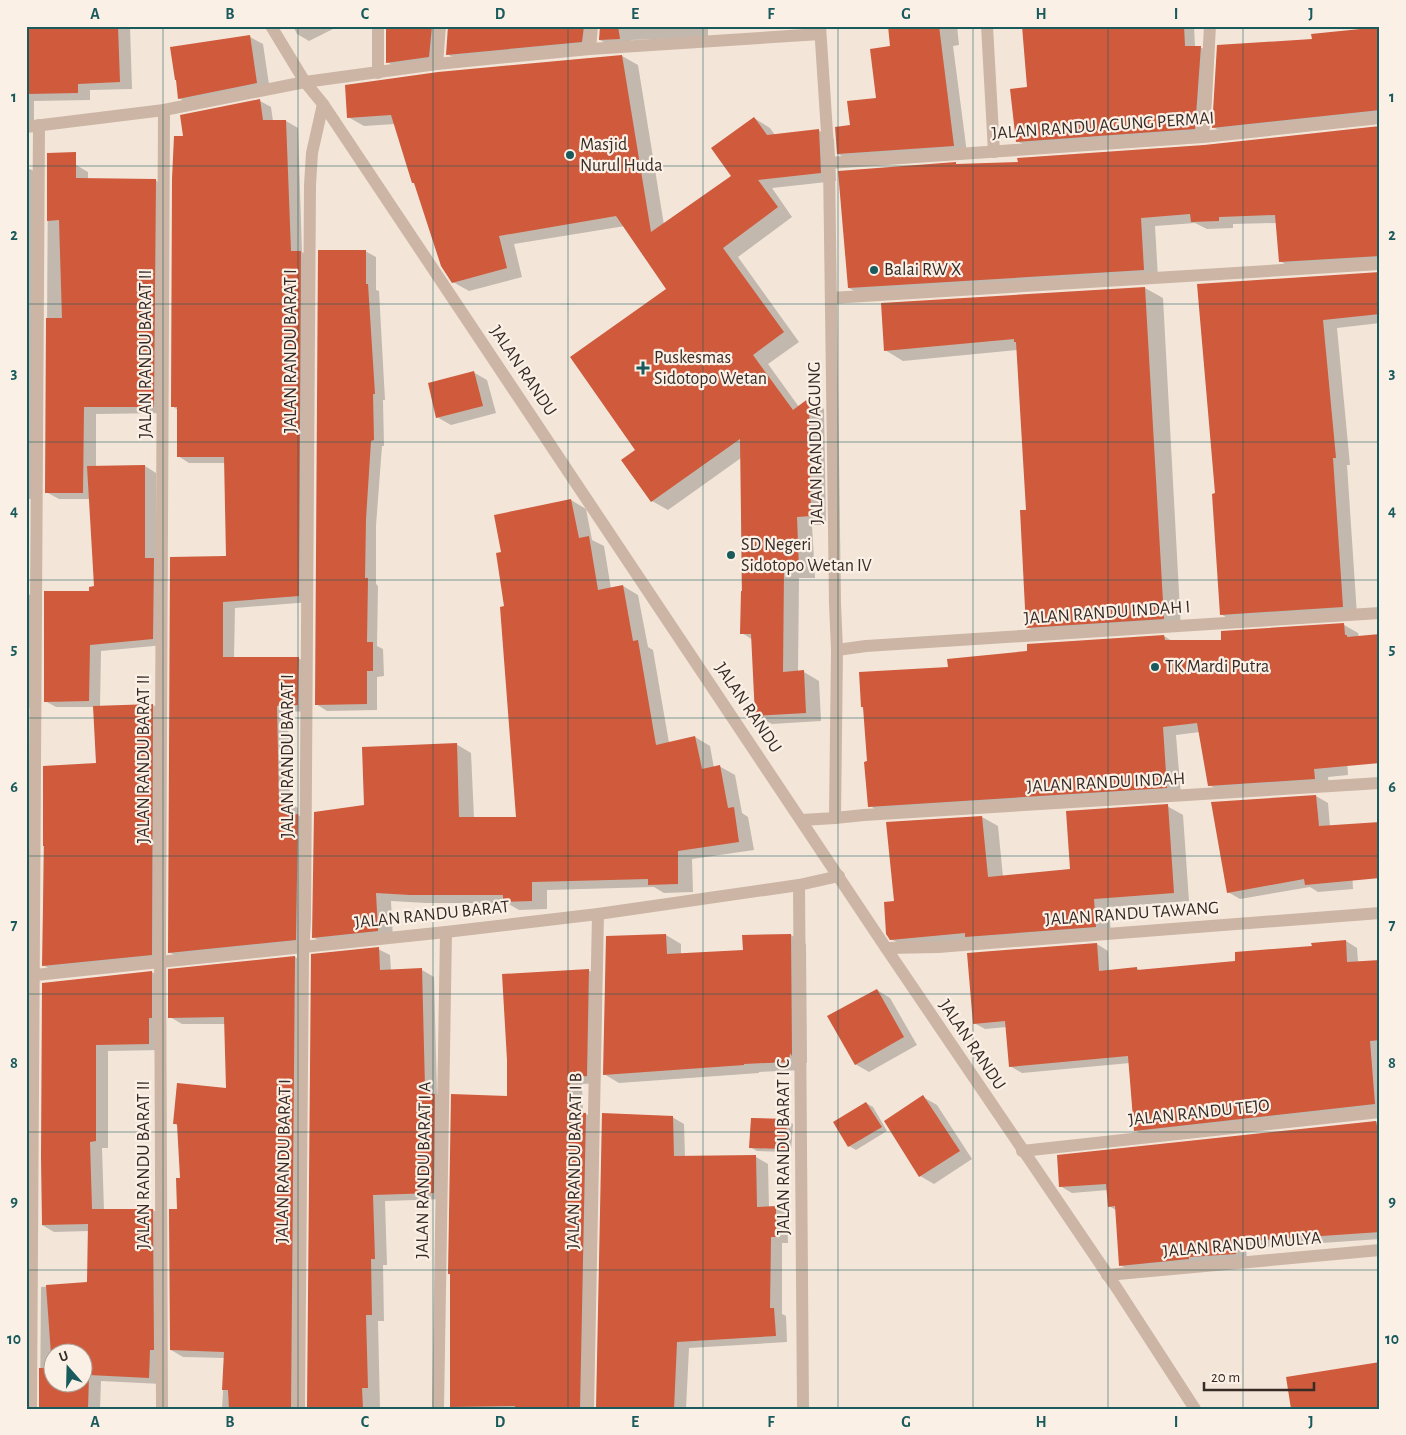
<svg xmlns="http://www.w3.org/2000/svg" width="1406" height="1435" font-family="'Alegreya Sans',sans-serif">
	<rect width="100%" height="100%" fill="#f3e6d9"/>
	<g fill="#0003" fill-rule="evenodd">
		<path d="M26,26h104l2,63 -42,1v10l-56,1v26l-8,2z"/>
		<path d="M293,26h94l-54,3 -24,12 -12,-7z"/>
		<path d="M387,26h61l-4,6 -2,31 -42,6 -13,-7z"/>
		<path d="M449,26h151l-3,3 -2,19 -135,13 -13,-7z"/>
		<path d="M601,26h107v11l-77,3 1,5 -19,2 -13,-7z"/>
		<path d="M889,26h68l2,19 -6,1 14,107 -116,8 -13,-7 13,-28 26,-27 14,-51z"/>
		<path d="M1023,26h171l1,21h5l11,6 -5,82 -178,12 -11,-6 11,-53z"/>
		<path d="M1380,28v91l-153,16 -14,-8 100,-86z"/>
		<path d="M250,37l13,7 7,47 -78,15 -13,-8z"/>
		<path d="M622,56l16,9 26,160 69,-49 21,-58 16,10 5,7 43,-5 16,9 2,42 -64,7 20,29 -54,40 61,85 -31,22 31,43 10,-7 15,9 2,116h-14l3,53h-16l-1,94h6l15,9 2,40 -49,3 -16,-9 -3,-75 -11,-7 -1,-175 -73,52 -16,-9 -29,-40 14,-11 31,-160 -43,-64 -111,18 8,33 -53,14 -16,-9 -58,-158 -31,2 -16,-9z"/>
		<path d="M260,101l11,6 2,14h13l12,7 4,124 11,7 -3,343 -75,6 -1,51 64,-1 12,7v46l-22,1 2,91 8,5v7l11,7 -2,124 -126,13 -12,-7 59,-395 -3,-94h-36l-11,-7v-46l-6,-4 12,-269z"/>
		<path d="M1380,127v137l-86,6 -14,-9 -3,-38 -44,1v4l-26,1 -12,-6 -40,3 3,52 -295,18 -14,-8 107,-124 2,1 61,-2 185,-17z"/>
		<path d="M76,165l12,7v8h67l13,8 -1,225 -71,1v53l49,-1 11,7v87l8,85 -63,6 -1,56 53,-2 12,7 -1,249 -109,11 -12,-7 1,-198 53,-3 -3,-57h-38l-11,-6 46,-109 4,-5 -5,-88h-31l-13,-7 2,-324z"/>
		<path d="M30,169l12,7 -2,323h-14v-329z"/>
		<path d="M365,251l11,6v33l3,1 6,109h-2l1,46h-2l-6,80v58l2,2 -1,60 6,3 1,27 -7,1v33l-50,1 -11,-7z"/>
		<path d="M1380,273v50l-43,5 13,137h-3l10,150 -122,8 -14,-9 -4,-120 -19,-209z"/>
		<path d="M1145,288l18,10 18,331 -136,8 -18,-10v-116l-10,-161 -114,11 -18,-11z"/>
		<path d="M473,372l14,8 9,33 -45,12 -14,-8z"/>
		<path d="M571,500l15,9 6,31 12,6 7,43 12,-3 15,9 10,52 5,3 16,93 26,-6 15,9 4,22 5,-2 16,9 7,38 6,4 6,33 -62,9 1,33 -29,1 -10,-6 -107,3v19l-28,1 -12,-7h-81l-35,-2 2,38 -65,7 -15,-9 52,-131 91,-62 15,9 3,65h44l-15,-265z"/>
		<path d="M26,593l14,7 -1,108h-13z"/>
		<path d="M1344,625l14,8 1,4 -13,107 2,31 -20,2 1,10 -105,6 -15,-8 -9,-53 -24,3 5,61 -297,18 -14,-8 -2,-43 -4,-55 -2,-1 87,-39 215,-32 8,5h51z"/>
		<path d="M26,773l13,7 -13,629z"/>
		<path d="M1316,796l12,7 2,24 20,6 3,56 -35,3 -8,-5 -70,12 -12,-7z"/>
		<path d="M1167,806l16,9 6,86 -80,6 2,28 -204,13 -16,-9 4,-37 87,-85 16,9 5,51 69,-7z"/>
		<path d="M666,935l15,9v11l63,-3 47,-17 15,9 1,119 -3,-1v8l-45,2v1l-140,10 -15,-9z"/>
		<path d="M1346,941l11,7 1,14 22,-1v150l-234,25 -11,-6 -5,-67 -108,10 -12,-7 -3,-39 -22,2 -11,-6 123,-79 11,7 1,20 28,-3 3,3 97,-9z"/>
		<path d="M378,949l12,6 1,16 31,-1 12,7 3,117 4,2 4,103 -60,2 2,64h-4l1,56h-6l2,88h-72z"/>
		<path d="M295,957l12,7 -4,445h-81l3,-51 -42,-1 -12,-7 7,-139 4,-32 -4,-53 -4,-3 54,-34 -2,-65h-44l-12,-7z"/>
		<path d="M588,970l12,7 -2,106 -16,1 1,30h3l12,7 -5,288h-142v-135l57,-176z"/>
		<path d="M152,972l12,7 -3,71 -53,1v97h-6l2,62h49l12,7 -4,167 -60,-3 -1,28h-60l1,-122 48,-4v-52l-35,1 -12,-7 1,-241zM52,1352h30v30h-30z"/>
		<path d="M877,990l13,8 27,47 -48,27 -14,-8z"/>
		<path d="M923,1097l14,8 35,54 -38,25 -14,-8z"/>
		<path d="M866,1103l7,4 14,24 -31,19 -7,-4z"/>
		<path d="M672,1117l12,7 1,33h71l12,7 1,44 6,-1 12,7 1,29h-6v71l4,2 1,26 -98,6 -3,61h-89z"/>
		<path d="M786,1120l7,4 -2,28 -34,-1 -7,-4z"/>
		<path d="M1380,1121v118l-134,9 1,12 -116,11 -11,-6 -4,-55 -7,-4 -1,-16 -36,3 -12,-7 -2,-30z"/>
	</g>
	<g fill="#cf5a3c" fill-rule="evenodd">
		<path d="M26,26h92l2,56 -42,2v9l-52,1z"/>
		<path d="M386,26h46l-3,31 -43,6z"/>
		<path d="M448,26h136l-2,16 -136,13z"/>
		<path d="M600,26h18l2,13 -21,1z"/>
		<path d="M888,26h51l15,120 -117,8 -2,-27 15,-2 -3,-24 29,-3 -6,-49 20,-3z"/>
		<path d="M1022,26h162l1,20h16l-6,83 -179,13 -6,-53 17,-2z"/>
		<path d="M1380,27v83l-168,18 5,-83 95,-6 -1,-5z"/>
		<path d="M250,35l7,48 -79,16 -2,-19h-1l-5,-33z"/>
		<path d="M622,55l29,177 80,-56 -20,-28 43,-31 13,18 52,-6 2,44 -63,7 20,27 -55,41 61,84 -31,23 40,55 16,-12 2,118 -14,1 2,53h-15l-1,102 21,-2 2,43 -51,3 -4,-82h-11l1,-43h1l-2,-152 -89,63 -30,-42 14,-10 -65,-93 96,-68 -50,-73 -117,20 8,32 -55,15 -11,-17 -27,-83h-2l-21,-68 -44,3 -2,-33 93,-13z"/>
		<path d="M260,99l3,21h23l5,131h10l-2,345 -76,6v55h76l-1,48 -21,1 2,94h8v15l11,-1 -2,126 -128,13 2,-396 56,-1 -2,-99h-47v-50h-6l1,-228 2,-43h9l-3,-21z"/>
		<path d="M1380,126v130l-101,6 -4,-47 -56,2v4l-28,1 -1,-8 -49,4 3,52 -296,18 -10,-117 118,-9v2l62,-2 -1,-4 187,-13z"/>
		<path d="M76,152v26l80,1 -2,228h-70l-1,86h-38l1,-175h16l-3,-98 -12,1v-68z"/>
		<path d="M318,250h48v34h2l7,110h-2l1,46 -3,1 -5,78 -1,59h3l-1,64h6v29h-6v33l-52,1z"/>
		<path d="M1380,272v42l-57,6 13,138h-3l10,149 -123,8 -8,-121 3,-1 -18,-209z"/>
		<path d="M1145,287l19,332 -138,9 -6,-118h6l-10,-168h-2v-3l-130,12 -3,-48z"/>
		<path d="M474,371l9,35 -47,12 -8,-35z"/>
		<path d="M145,465v93h9l-1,81 -63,6 -1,56 -45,1v-111h45v-4l5,-1 -7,-120z"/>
		<path d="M571,499l8,39 10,-2 9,54 25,-5 10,56 5,-1 18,105 39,-9 7,33 18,-4 8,43 6,-1 5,35 -61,9v33l-30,1v-6l-116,3v19l-29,1v-7h-93l-34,-2 2,38 -66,7 2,-126 50,-7 -2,-58 95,-4 2,74h57l-16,-210 4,-1 -8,-53 5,-1 -7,-37z"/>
		<path d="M1344,623l1,12h2v2l33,-3v129l-66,6 1,10 -107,7 -11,-63 -34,4 4,61 -299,19 -4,-45 3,-1 -4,-54h-2l-2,-35 89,-5 -1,-8 80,-8v-7l137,-9 1,5h56v-9z"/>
		<path d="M153,704l-1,251 -110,11 2,-120h-1v-80l53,-3 -3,-57z"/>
		<path d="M1316,795l3,31 61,-4v56l-75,7 -1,-6 -77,14 -16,-91z"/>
		<path d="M1168,804l6,89 -80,6 2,28 -131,10v-4l-75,7 -4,-6 -2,-32 10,-1 -8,-79 96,-6 6,61 82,-8 -4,-58z"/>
		<path d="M666,934l1,20 76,-4 -1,-15 49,-1 1,122 -2,-3 -1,9 -45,2v1l-141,10 3,-139z"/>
		<path d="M1346,940l1,22 33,-2v80l-10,1 5,63 -241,27 -6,-75 -119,11 -4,-46 -32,3 -6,-71 130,-10 2,28 38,-4v3l98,-9v-9l77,-6 -1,-3z"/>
		<path d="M379,947l1,23 42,-2 3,120h4v6h6l-1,99 -61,2 2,64h-4l1,56h-6l2,73h-6l1,21h-56l4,-455z"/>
		<path d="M295,956l-4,453h-62l-1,-19h-6l2,-38 -54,-2 -1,-141h8l-1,-31h4l-3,-54h-4l4,-41 49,5 -2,-71 -56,1v-49z"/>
		<path d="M589,969l-2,107 -17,2 1,34 15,1 -6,296h-65v-3l-65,1v-133h-2l3,-180 56,2v-36l-5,-86z"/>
		<path d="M152,971v47h-3v26l-53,1v96l-6,1 2,67h61l1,141h-4l-1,28 -60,-3 -1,34h-49v-41h13l-6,-83 41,-3 1,-58 -46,1 -1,-67 1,-175zM52,1352h30v30h-30z"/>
		<path d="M877,989l27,48 -49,28 -28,-49z"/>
		<path d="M923,1095l37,56 -41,26 -35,-56z"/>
		<path d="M866,1102l16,25 -34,20 -15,-25z"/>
		<path d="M602,1113l71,3 1,40 82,-1 1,52 19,-1v31h-5l-1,71h4l2,28 -99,6 -3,67h-78z"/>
		<path d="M751,1118l36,1 -2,30 -36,-1z"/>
		<path d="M1376,1121l1,5 3,-1v107l-145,10 1,12 -47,3v2l-70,7 -4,-60 -7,1 -2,-23 -47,3 -2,-32z"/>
		<path d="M1380,1362v47h-89l-5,-32z"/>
	</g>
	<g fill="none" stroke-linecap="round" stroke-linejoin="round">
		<g stroke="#ccb5a4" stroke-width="12">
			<path d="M987,26l7,126"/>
			<path d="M590,49l2,-23"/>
			<path d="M437,64l3,-38"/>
			<path d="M378,73v-47"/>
			<path d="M26,127l138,-17 141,-28 132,-18 153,-15 230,-15"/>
			<path d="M1203,137l3,-37 4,-74"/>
			<path d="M829,163l374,-26 177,-19"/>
			<path d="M831,298l549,-34"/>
			<path d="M837,650l29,-4 514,-33"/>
			<path d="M835,818l29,-3 516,-32"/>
			<path d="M802,820l33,-2 2,-168 -2,-47 -6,-440 -9,-137"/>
			<path d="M799,885l4,524"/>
			<path d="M886,948l52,-1 442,-34"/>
			<path d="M26,976l420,-44 152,-18 201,-29 40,-9"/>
			<path d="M1022,1151l358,-39"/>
			<path d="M1107,1275l273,-25"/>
			<path d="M31,1409l8,-1284"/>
			<path d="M162,1409l-2,-468 4,-831"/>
			<path d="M299,1409l4,-455 2,-33 5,-736 2,-32 11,-49"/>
			<path d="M438,1409l8,-477"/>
			<path d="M588,1409l10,-495"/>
		</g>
		<path stroke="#ccb5a4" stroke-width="12" d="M271,26l34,56 18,22 563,844 232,342 77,119"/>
	</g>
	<path fill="none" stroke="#195a5c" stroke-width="1" stroke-opacity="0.55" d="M163,26v1383M298,26v1383M433,26v1383M568,26v1383M703,26v1383M838,26v1383M973,26v1383M1108,26v1383M1243,26v1383M26,166h1354M26,304h1354M26,442h1354M26,580h1354M26,718h1354M26,856h1354M26,994h1354M26,1132h1354M26,1270h1354"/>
	<g fill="#195a5c" stroke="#fbf0e6" stroke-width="2">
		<circle cx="570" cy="155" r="5"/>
		<circle cx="874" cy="270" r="5"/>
		<path d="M640.5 360.5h5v5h5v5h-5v5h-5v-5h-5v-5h5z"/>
		<circle cx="731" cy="555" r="5"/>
		<circle cx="1155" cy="667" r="5"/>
	</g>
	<g text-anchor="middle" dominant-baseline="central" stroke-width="4.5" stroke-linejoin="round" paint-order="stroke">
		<g font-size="18" fill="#372b26" stroke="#fbf0e6">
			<text transform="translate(1103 126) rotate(-4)">JALAN RANDU AGUNG PERMAI</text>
			<text transform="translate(291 351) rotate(-90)">JALAN RANDU BARAT I</text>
			<text transform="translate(146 354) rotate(-90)">JALAN RANDU BARAT II</text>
			<text transform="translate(523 371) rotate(56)">JALAN RANDU</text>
			<text transform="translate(816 443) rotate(-91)">JALAN RANDU AGUNG</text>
			<text transform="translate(1107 613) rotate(-4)">JALAN RANDU INDAH I</text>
			<text transform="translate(748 708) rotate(56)">JALAN RANDU</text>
			<text transform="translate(288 756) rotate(-90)">JALAN RANDU BARAT I</text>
			<text transform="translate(144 759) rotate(-90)">JALAN RANDU BARAT II</text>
			<text transform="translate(1106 783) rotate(-3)">JALAN RANDU INDAH</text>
			<text transform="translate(1132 914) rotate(-4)">JALAN RANDU TAWANG</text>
			<text transform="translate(432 915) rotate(-6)">JALAN RANDU BARAT</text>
			<text transform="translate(972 1045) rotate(56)">JALAN RANDU</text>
			<text transform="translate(1199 1113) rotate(-6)">JALAN RANDU TEJO</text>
			<text transform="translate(784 1147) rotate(-90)">JALAN RANDU BARAT I C</text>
			<text transform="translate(284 1161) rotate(-89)">JALAN RANDU BARAT I</text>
			<text transform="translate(575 1161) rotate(-89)">JALAN RANDU BARAT I B</text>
			<text transform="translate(144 1165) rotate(-90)">JALAN RANDU BARAT II</text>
			<text transform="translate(424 1170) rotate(-89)">JALAN RANDU BARAT I A</text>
			<text transform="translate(1242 1245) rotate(-5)">JALAN RANDU MULYA</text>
		</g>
		<g font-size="18" fill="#372b26" stroke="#fbf0e6" text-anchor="start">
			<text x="580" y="145">Masjid<tspan x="580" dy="21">Nurul Huda</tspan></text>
			<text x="884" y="270">Balai RW X</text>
			<text x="654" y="358">Puskesmas<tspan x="654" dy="21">Sidotopo Wetan</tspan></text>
			<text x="741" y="545">SD Negeri<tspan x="741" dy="21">Sidotopo Wetan IV</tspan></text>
			<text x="1165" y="667">TK Mardi Putra</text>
		</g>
	</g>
	<rect width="1406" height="1435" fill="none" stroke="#fbf0e6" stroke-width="55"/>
	<g transform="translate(68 1368) rotate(340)"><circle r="24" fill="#fbf0e6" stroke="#ada199"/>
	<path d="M0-4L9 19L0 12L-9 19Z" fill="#195a5c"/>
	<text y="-8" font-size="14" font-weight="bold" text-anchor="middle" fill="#372b26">U</text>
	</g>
	<path d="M1204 1382v8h110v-8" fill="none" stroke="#372b26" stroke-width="2.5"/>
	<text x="1211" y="1382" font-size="15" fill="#372b26" stroke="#fbf0e6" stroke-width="4" paint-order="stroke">20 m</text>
	<rect x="28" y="28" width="1350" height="1380" fill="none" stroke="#195a5c" stroke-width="2"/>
	<g font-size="16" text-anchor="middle" font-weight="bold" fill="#195a5c">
		<text x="95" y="19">A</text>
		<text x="230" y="19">B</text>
		<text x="365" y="19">C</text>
		<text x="500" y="19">D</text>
		<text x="635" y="19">E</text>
		<text x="771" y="19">F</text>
		<text x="906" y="19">G</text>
		<text x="1041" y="19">H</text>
		<text x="1176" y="19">I</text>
		<text x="1311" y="19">J</text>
		<text x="14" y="102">1</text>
		<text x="1392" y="102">1</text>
		<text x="14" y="240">2</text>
		<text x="1392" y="240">2</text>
		<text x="14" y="378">3</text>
		<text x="1392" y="378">3</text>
		<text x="14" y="516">4</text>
		<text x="1392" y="516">4</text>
		<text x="14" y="654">5</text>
		<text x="1392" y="654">5</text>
		<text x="14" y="792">6</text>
		<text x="1392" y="792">6</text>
		<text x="14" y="930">7</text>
		<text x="1392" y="930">7</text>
		<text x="14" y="1068">8</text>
		<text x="1392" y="1068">8</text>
		<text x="14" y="1206">9</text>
		<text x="1392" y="1206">9</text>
		<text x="14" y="1344">10</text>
		<text x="1392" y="1344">10</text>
		<text x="95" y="1427">A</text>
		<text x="230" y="1427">B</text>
		<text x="365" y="1427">C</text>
		<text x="500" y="1427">D</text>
		<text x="635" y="1427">E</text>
		<text x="771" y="1427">F</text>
		<text x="906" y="1427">G</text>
		<text x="1041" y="1427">H</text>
		<text x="1176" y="1427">I</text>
		<text x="1311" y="1427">J</text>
	</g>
</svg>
